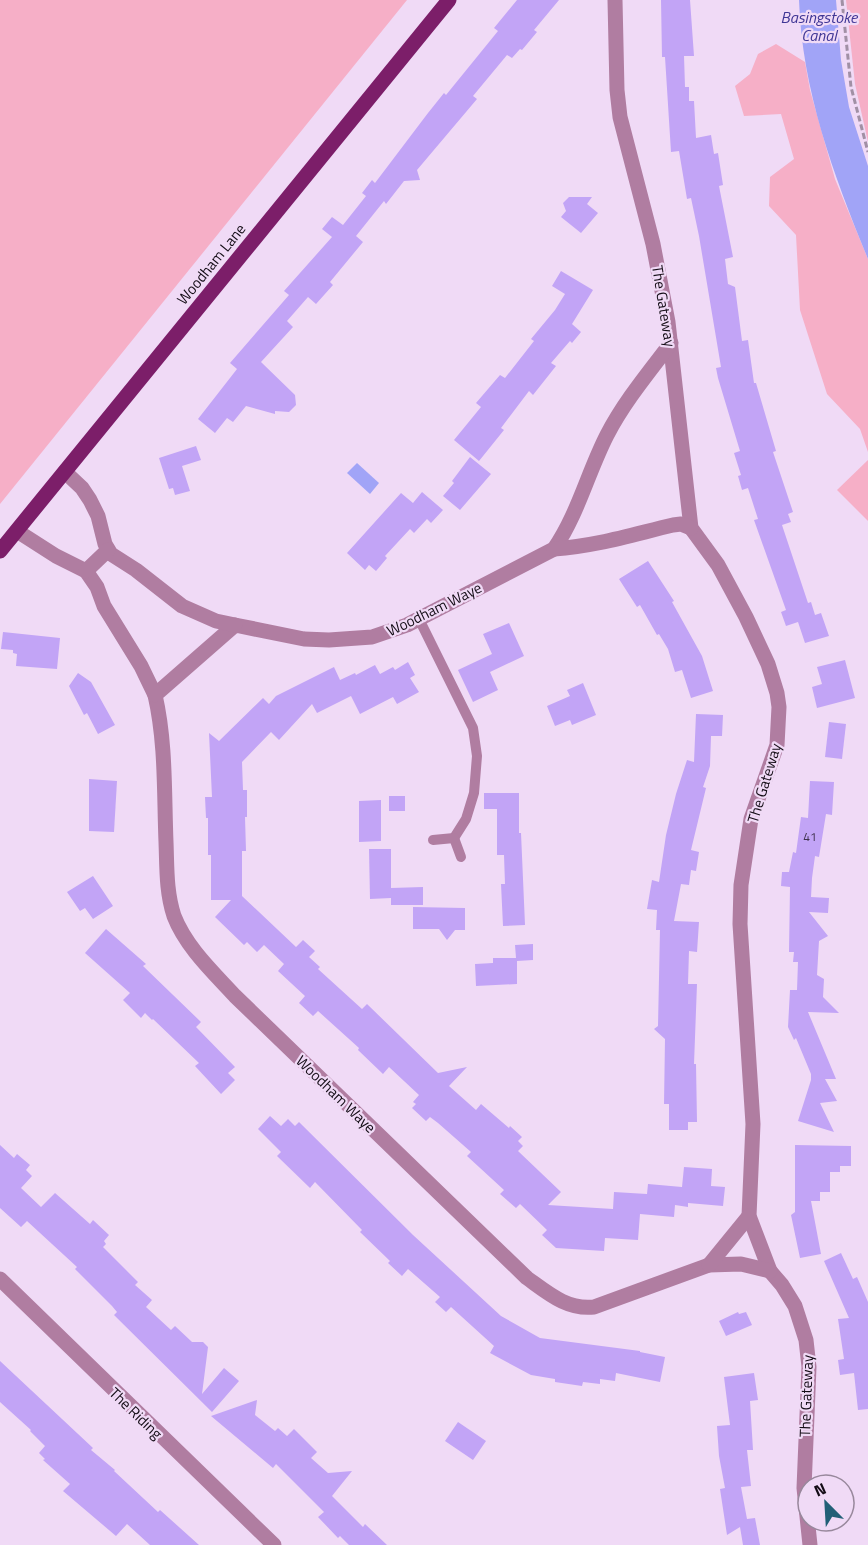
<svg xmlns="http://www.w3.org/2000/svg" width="868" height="1545" font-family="'Titillium Web',sans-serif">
	<rect width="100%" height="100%" fill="#f0daf6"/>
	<g fill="#f6afc7">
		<path d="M0,0h407l-407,504z"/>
		<path d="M846,0h22v142l-13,-58z"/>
		<path d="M776,44l29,18 5,28 25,89 33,80v193l-8,-23 -33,-35 -27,-84 -4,-75 -27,-29 1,-29 24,-18 -13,-45 -37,2 -9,-30 15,-12 8,-20z"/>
		<path d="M868,460v61l-31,-31z"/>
	</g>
	<g fill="#a1a4f7">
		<path d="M799,0h37l5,60 8,47 19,59v93c-34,-83 -66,-168 -69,-259z"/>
		<path d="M357,463l22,20 -9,11 -23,-21z"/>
	</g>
	<g fill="#c2a4f6">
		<path d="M517,0h42l-25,30 3,2 -15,18 -2,-1 -8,9 -5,-3 -34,41 4,3 -60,71 3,10 -16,1 -18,23 -2,-3 -28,35 7,6 -33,40 3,3 -17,19 -8,-7 -21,24 6,6 -32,35 34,33 1,10 -7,7 -14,-1v3l-29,-8 -13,16 -6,-4 -12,15 -17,-14 39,-50 -7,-6 59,-68 -5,-4 48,-54 -10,-8 10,-12 11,8 23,-29 -4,-3 10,-13 3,3 53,-70 16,-20 2,2 52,-64 -4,-3z"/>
		<path d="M661,0h29l4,56h-10l1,31h4v14h5l2,37 15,-3 3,19 4,-1 5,32 -4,1 14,71 -8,2 3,25 7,3 7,54 6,-1 6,43h2l20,68 -3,1 20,60 -5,2 3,8 -9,3 26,78 3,-1 4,13 6,-2 8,23 -24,7 -7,-21 -12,4 -5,-14 5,-2 -32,-90 4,-1 -10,-31 -6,2 -4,-14 3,-1 -7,-22 6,-2 -22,-73 -2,-10 5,-1 -22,-131 -8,-38 -4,1 -8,-48 -8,1 -6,-95h-3z"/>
		<path d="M569,197h23l-5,7 11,9 -17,20 -20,-16 5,-6 -3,-8z"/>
		<path d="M561,271l32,19 -21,34 9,8 -9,11 -2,-2 -19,22 5,3 -23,29 -4,-4 -28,37 3,2 -25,31 -25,-21 27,-33 -5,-4 24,-28 5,3 29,-37 -3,-2 24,-29 10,-16 -13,-8z"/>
		<path d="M196,446l5,14 -19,6 8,25 -15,4 -2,-7 -4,1 -10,-31z"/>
		<path d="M470,457l21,17 -31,36 -17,-14 11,-13 -2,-2z"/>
		<path d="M422,492l21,18 -12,13 -4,-4 -13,14 -4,-4 -25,27 2,2 -11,13 -7,-6 -4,5 -18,-17 54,-60 12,10z"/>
		<path d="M648,561l26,40 -2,1 30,54 11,35 -22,7 -9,-28 -7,2 -7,-23 -9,-15 -2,1 -17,-30 -3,2 -18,-28z"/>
		<path d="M509,623l15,33 -34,16 8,18 -25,12 -15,-32 34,-16 -9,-20z"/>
		<path d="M3,632l57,6 -3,31 -41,-3 1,-12 -4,-1v-3l-12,-1z"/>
		<path d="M845,660l10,38 -38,10 -5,-21 10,-3 -5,-17z"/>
		<path d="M408,662l7,13 -5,3 9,14 -22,12 -4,-7 -33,17 -9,-18 -34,17 -5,-9 -33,36 -8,-8 -29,30 1,28h4v27h-2l1,34h-4v45l54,51 7,-7 12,11 -6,6 11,10 -2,2 44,40 5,-5 71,69 29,-6 -18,19 27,24 5,-6 28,24 1,-2 12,11 -4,4 5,5 -5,5 43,41 -13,13 65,4 1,-17 33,2 1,-10 34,3 2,-20 28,2 -1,17 14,1 -2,19 -35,-3v4l-13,-2 -1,12 -34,-3 -2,26 -33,-2 -1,13 -48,-3 -14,-13 5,-5 -27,-26 -4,4 -16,-14 4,-4 -37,-34 4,-4 -33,-29 -8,-6 -4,4 -14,-13 4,-4 -3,-2 6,-7 -30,-28 -6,7 -25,-24 1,-2 -41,-37 -5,5 -14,-13 6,-7 -27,-25 6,-7 -20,-19 -7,7 -10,-10 -3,3 -29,-28 16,-17h-20v-45h-3v-37h-2l-1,-21h7l-3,-64 10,8 44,-43 6,6 7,-8 58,-29 6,13 15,-7 1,2 19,-10 5,9 13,-7 2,3z"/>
		<path d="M78,673l13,9 24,43 -17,9 -11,-21 -3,2 -15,-29z"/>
		<path d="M583,683l13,32 -24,10 -2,-5 -15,6 -8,-20 23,-10 -3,-6z"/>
		<path d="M696,714l27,1 -1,21h-11l-1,30 -7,21 3,1 -15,62 8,2 -3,19 -5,-1 -2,15 -8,-1 -7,37 25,1 -2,30 -8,-1 -1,33h9l-3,80h2l1,58h-9v8h-19v-26h-5l1,-65 -11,-10 4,-3 2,-96h-4l1,-20 -10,-1 5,-29 7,2 7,-47 10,-41 11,-34 7,2z"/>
		<path d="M829,722l17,2 -4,35 -17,-2z"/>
		<path d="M89,779l28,2 -3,51 -25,-1z"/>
		<path d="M810,781l24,1 -2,33 -6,-1 -7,43 -4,-1 -3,22 -1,19 18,1 -1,15 -19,-1 19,24 -9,5 -2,34 7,4 -1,18 16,16 -31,-1 28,67h-11l12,22 -17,2 14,29 -36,-11 13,-41v-6l-15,-36 -2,2 -6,-13 2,-37h7l1,-28h-5l1,-10h-5l1,-65 -9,-1 1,-14h7l4,-20 3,1 5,-36 7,1z"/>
		<path d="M484,793h35v40h2l4,92 -22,1 -2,-42h4l-1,-29h-7v-46h-13z"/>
		<rect x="389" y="796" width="16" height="15"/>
		<path d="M381,800v41l-22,1v-41z"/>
		<path d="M369,849h22v49l-21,1z"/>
		<path d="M93,876l20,30 -20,13 -8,-11 -5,3 -13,-19z"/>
		<path d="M423,887v18h-32v-17z"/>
		<path d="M413,907l52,1v22h-10l-8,10 -8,-11h-26z"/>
		<path d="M106,929l40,35 -3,2 58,56 -5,5 39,40 -7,6 7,7 -14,14 -26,-28 4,-3 -46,-44 -1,1 -7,-7 -4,5 -18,-18 7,-7 -45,-40z"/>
		<path d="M533,944v16l-16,1v23l-41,2 -1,-22 18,-1v-5h23l-1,-13z"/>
		<path d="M270,1116l11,10 7,-7 7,7 4,-4 114,113 88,81 39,22 100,13v1l25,5 -5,25 -44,-9 -1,8 -15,-2v5l-17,-2 -1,4 -27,-4v-3l-24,-4 -41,-22 4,-7 -43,-39 -5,5 -11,-10 5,-5 -32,-28 -6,7 -14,-13 2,-2 -30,-29 2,-2 -47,-48 -5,6 -33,-32 4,-4 -23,-23z"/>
		<path d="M0,1145l14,13 3,-4 13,11 -4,5 6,6 -11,12 20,19 14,-14 35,31 3,-4 16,15 -5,6 2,3 -3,3 35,35 -3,3 17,15 -6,7 25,23 4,-4 17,16h11l5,5 -6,47 22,-26 15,13 -27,31 -98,-97 3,-3 -5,-6 -37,-37 2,-2 -50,-46 -6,6 -21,-19z"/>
		<path d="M795,1145l56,1v20h-11v6h-10v20h-10v9h-9l10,53 -21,4 -9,-43 4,-3z"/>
		<path d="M841,1253l12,26 4,-2 11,25v107l-10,1 -4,-37 -14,2 -2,-15 6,-1 -6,-40 11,-1 -25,-57z"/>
		<path d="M738,1312l1,2 7,-2 6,13 -26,11 -7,-15z"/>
		<path d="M0,1361l93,87 -2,2 24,20 -1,1 44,41 2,-2 39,35h-49l-23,-21 -11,12 -53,-45 7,-7 -27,-24 2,-1 -6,-6 6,-7 -15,-15 1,-1 -31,-28z"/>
		<path d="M754,1373l4,27 -8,1 3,49h-6l4,36 -10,1 6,32 8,-1 5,27h-17l-3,-18 -13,8 -7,-46 5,-1 -6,-32 -2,-30 13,-1 -6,-48z"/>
		<path d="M257,1400l-2,15 20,16 3,-3 9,8 7,-7 23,23 -6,6 17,15 24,-2 -20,25 31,31 2,-3 22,21h-38l-9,-9 -2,2 -20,-21 6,-5 -48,-48 -3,4 -62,-52z"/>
		<path d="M458,1422l28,19 -13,19 -28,-19z"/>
	</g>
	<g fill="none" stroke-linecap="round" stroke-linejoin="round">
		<path stroke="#a190a5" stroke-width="3" stroke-dasharray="6 3" stroke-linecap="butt" d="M842,0l9,87 17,65"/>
		<g stroke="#b07da1" stroke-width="10">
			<path d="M419,619l54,109 4,28 -3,37 -8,26 -12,19"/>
			<path d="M454,838l7,19"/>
			<path d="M433,840l21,-2"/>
		</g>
		<g stroke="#b07da1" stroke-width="15">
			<path d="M615,0l2,90 3,27 33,127 15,78 23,206 27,37 28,52 22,47 9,29 2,14 -2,38 -26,74 -10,66 -1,39 13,200 -4,92 21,55 12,14 13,21 11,34 3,27 -5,121 6,57"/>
			<path d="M671,343c-22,29 -47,59 -64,92 -19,37 -29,79 -53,114l-147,76 -35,12 -43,3 -25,-1 -69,-14 -80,70c11,48 9,98 11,147 1,25 0,50 8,74 12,31 39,56 61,80l292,282c21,15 40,32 67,29l115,-42 32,-1 29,7"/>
			<path d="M65,472l17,16 8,12 8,16 7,28 6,10 25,16 46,36 34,15 19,4"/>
			<path d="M17,531l39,25 30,15 11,16 7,19 37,60 14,29"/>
			<path d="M554,549c43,-3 77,-14 119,-24l8,-1 10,4"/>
			<path d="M86,571l22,-21"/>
			<path d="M709,1265l40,-49"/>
			<path d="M0,1279l274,266"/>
		</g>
		<path stroke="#7c1e69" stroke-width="15" d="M0,551l449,-551"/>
	</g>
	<g text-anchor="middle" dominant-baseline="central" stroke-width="4.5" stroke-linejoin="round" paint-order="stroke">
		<g font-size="12" fill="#3f324d">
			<text x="810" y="836">41</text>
		</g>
		<g font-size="15" fill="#130c15" stroke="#f0daf6">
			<text transform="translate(211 264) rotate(-51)">Woodham Lane</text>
			<text transform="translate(664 306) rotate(81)">The Gateway</text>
			<text transform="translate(434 609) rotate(-26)">Woodham Waye</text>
			<text transform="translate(764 783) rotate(-73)">The Gateway</text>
			<text transform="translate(336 1094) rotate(44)">Woodham Waye</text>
			<text transform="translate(806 1396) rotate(-88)">The Gateway</text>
			<text transform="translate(136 1413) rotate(44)">The Riding</text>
		</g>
		<g font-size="16" font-style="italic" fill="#3f3695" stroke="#f0daf6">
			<text x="819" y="17">Basingstoke<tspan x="819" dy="18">Canal</tspan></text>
		</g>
	</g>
	<g transform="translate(826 1503) rotate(336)"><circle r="28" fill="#f0daf6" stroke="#98889c" stroke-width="1.5"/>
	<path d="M0-4.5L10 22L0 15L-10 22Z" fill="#226077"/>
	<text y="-9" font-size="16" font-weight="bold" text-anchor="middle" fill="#130c15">N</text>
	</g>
</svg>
